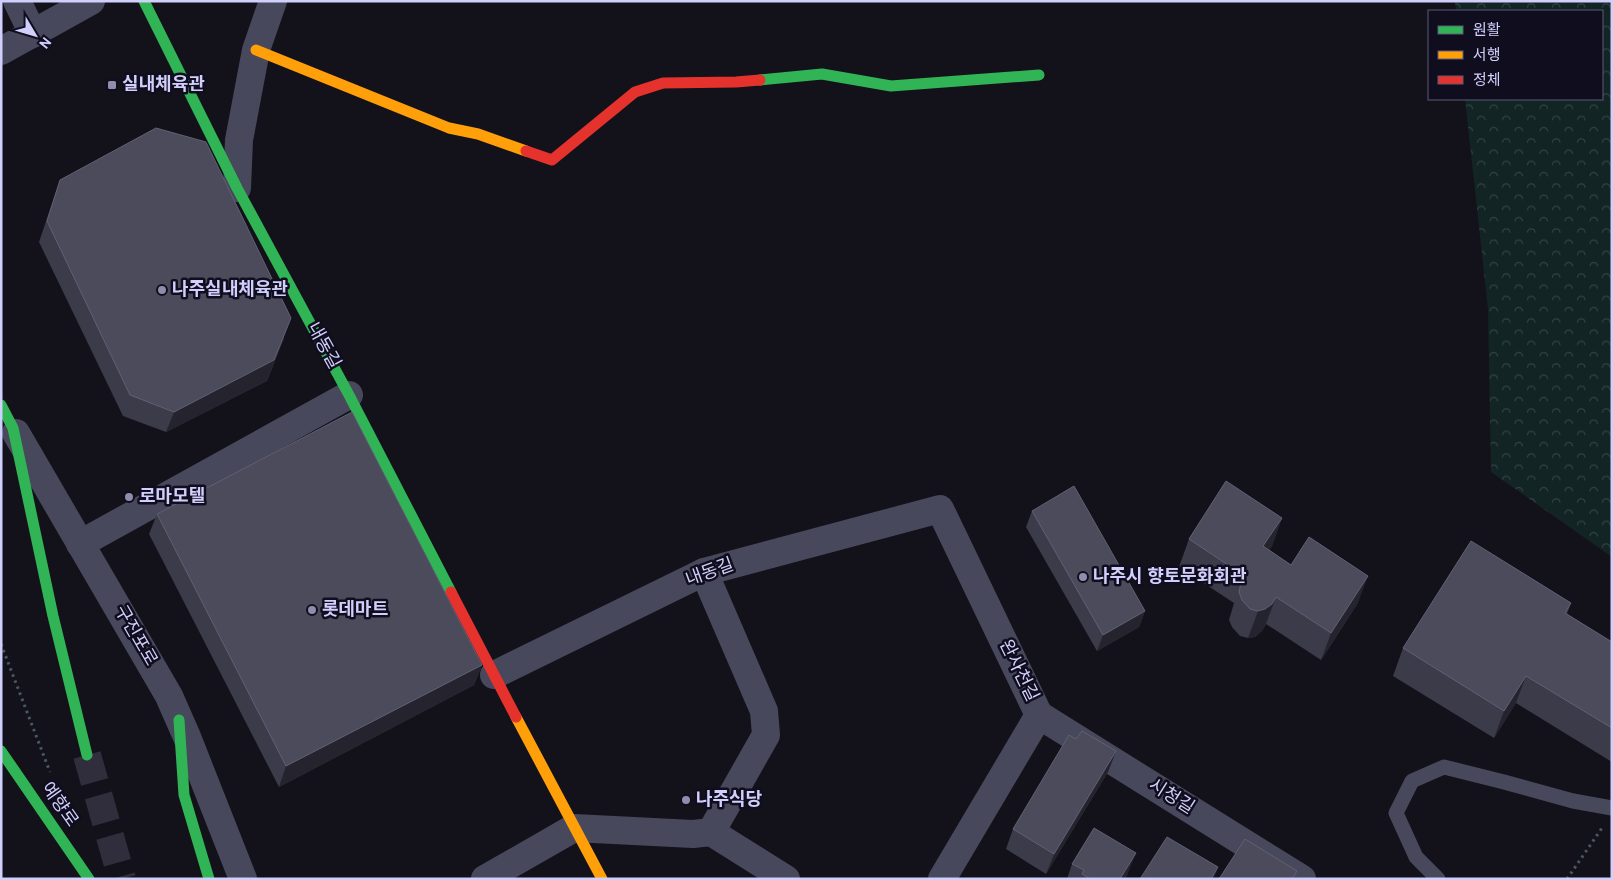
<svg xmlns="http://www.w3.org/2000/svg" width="1613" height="880" font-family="Overpass,'Noto Sans KR',sans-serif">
	<defs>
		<pattern id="forest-crowns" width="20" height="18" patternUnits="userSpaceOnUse" patternTransform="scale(1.25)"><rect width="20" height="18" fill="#122424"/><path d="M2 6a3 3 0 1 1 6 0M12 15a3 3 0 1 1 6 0" fill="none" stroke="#334345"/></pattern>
	</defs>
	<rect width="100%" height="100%" fill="#13121a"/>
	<path fill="url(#forest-crowns)" d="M1455,1h157v556l-121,-85 -3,-163 -23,-210h137v-88h-146z"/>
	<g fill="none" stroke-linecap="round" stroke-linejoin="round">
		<path stroke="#302e3c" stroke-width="28" stroke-dasharray="28 14" stroke-linecap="butt" d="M87,755l35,124"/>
		<g stroke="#495761" stroke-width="3" stroke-dasharray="2.5 4" stroke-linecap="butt">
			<path d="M1,644l49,128"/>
			<path d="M1567,879l35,-51"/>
		</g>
		<path stroke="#47485b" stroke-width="15" d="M1438,879l-22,-22 -20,-44 16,-32 32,-14 60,15 69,19 39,7"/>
		<g stroke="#47485b" stroke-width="28">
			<path d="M17,1l16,33"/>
			<path d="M1,51l90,-50"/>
			<path d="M237,188l2,-48 17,-90 17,-49"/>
			<path d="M16,433l153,263 18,41 56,142"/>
			<path d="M80,544l269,-149"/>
			<path d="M704,572l60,139 2,24 -55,97"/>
			<path d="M494,675l210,-103 236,-63 99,206"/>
			<path d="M1039,715l263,164"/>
			<path d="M485,879l89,-51 119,6 18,-2 75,47"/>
			<path d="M942,879l97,-164"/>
		</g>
		<g stroke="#30b455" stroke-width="11">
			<path d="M144,1l93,187 112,207 102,197"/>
			<path d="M760,80l62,-6 69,12 148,-11"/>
			<path d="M1,405l12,23 40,188 34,139"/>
			<path d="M179,720l5,75 25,84"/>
			<path d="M1,751l88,128"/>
		</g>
		<g stroke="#ff9f0a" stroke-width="11">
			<path d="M256,50l193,78 29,6 48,17"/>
			<path d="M516,717l86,162"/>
		</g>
		<g stroke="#e5322d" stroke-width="11">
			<path d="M526,151l26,9 83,-68 28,-9 73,-1 24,-2"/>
			<path d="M451,592l65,125"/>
		</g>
	</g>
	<g fill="#3c3b49">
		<path d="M60,180l224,158 -17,43 -101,51 -43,-16 -84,-174z"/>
		<path d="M1032,511l113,100 -6,16 -42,24 -71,-124z"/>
		<path d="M157,514l325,151 -8,20 -195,102 -130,-253z"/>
		<path d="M1282,518l-10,28 -3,4 22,15 67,38 -37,57 -55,-36 -4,7 -7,6 -7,1 -8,-2 -8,-9 -3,-7 5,-17 -55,-36 10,-28z"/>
		<path d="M1571,603l-4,11 45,28v120l-96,-59 -22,35 -101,-62 10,-28z"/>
		<path d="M1076,739l40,12 -8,21 -62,102 -40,-25 7,-20z"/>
		<path d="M1072,864l56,9 -3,6h-58z"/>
	</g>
	<g fill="#25242e">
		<path d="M291,318l-24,63 -101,51 8,-20z"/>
		<path d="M1282,518l-10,28 -19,28 10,-28z"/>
		<path d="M1368,576l-10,27 -37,57 10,-27z"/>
		<path d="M1276,597l-10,27 -4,7 -7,6 -7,1 10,-27z"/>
		<path d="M1145,611l-6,16 -42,24 6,-16z"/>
		<path d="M482,665l-8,20 -195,102 7,-21z"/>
		<path d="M1526,676l-10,27 -22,35 10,-27z"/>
		<path d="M1116,751l-8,21 -62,102 8,-20z"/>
		<path d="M1136,853l-8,20 -3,6h-5z"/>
		<path d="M1218,867l-4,12h-3z"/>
	</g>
	<g fill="#4c4b5c" stroke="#616075">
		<path d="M156,128l50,14 85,176 -17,42 -100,52 -44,-17 -83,-174 13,-41z"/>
		<path d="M352,412l130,253 -196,101 -129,-252z"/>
		<path d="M1226,481l56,37 -19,28 28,19 18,-28 59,39 -37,57 -55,-36 -4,7 -7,5 -7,2 -8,-2 -8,-9 -3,-8 2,-9 5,-6 -57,-38z"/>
		<path d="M1074,486l71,125 -42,24 -71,-124z"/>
		<path d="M1471,541l100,62 -6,10 47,29v86l-86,-52 -22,35 -101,-63z"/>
		<path d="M1082,731l34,20 -62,103 -41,-25 56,-94 7,4z"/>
		<path d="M1094,828l42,25 -16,26h-30l-8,-5 2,-4 -12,-6z"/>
		<path d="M1167,837l51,30 -7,12h-71z"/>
		<path d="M1245,839l52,32 -5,8h-73z"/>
	</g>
	<g fill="#8e8dac" stroke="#100e1e" stroke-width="2">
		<rect x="107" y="80" width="10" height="10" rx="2.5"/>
		<circle cx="162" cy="290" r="5"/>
		<circle cx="129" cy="497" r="5"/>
		<circle cx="1083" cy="577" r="5"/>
		<circle cx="312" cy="610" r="5"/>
		<circle cx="686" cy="800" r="5"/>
	</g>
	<g text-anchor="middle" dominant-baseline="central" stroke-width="5" stroke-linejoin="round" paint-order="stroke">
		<g font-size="18" font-weight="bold" fill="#d1cffb" stroke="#100e1e" text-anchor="start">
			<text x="122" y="85">실내체육관</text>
			<text x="172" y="290">나주실내체육관</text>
			<text x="139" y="497">로마모텔</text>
			<text x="1093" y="577">나주시 향토문화회관</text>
			<text x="322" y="610">롯데마트</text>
			<text x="696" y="800">나주식당</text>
		</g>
		<g font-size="18" fill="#d1cffb" stroke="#100e1e">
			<text transform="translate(323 346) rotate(61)">내동길</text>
			<text transform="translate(710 573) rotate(-20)">내동길</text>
			<text transform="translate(135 636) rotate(60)">구진포로</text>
			<text transform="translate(1018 671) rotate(64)">완사천길</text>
			<text transform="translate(1171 797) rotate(32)">시청길</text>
			<text transform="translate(59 805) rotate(55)">예향로</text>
		</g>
	</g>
	<rect width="1613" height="880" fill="none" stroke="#d1cffb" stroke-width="5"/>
	<rect x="1428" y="10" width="175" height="90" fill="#100e1e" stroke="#5d5b76"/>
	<rect x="1438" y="26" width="25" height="8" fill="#30b455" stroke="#5d5b76"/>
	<text x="1473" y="35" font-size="15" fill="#d1cffb">원활</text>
	<rect x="1438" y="51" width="25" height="8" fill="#ff9f0a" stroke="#5d5b76"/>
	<text x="1473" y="60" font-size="15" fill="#d1cffb">서행</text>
	<rect x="1438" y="76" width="25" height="8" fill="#e5322d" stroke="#5d5b76"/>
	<text x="1473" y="85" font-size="15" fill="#d1cffb">정체</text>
	<g transform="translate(35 35) rotate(128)" stroke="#100e1e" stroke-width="4" paint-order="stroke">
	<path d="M0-4L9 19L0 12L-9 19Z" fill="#d1cffb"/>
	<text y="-8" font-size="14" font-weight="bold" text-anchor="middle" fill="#d1cffb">N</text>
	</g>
</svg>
